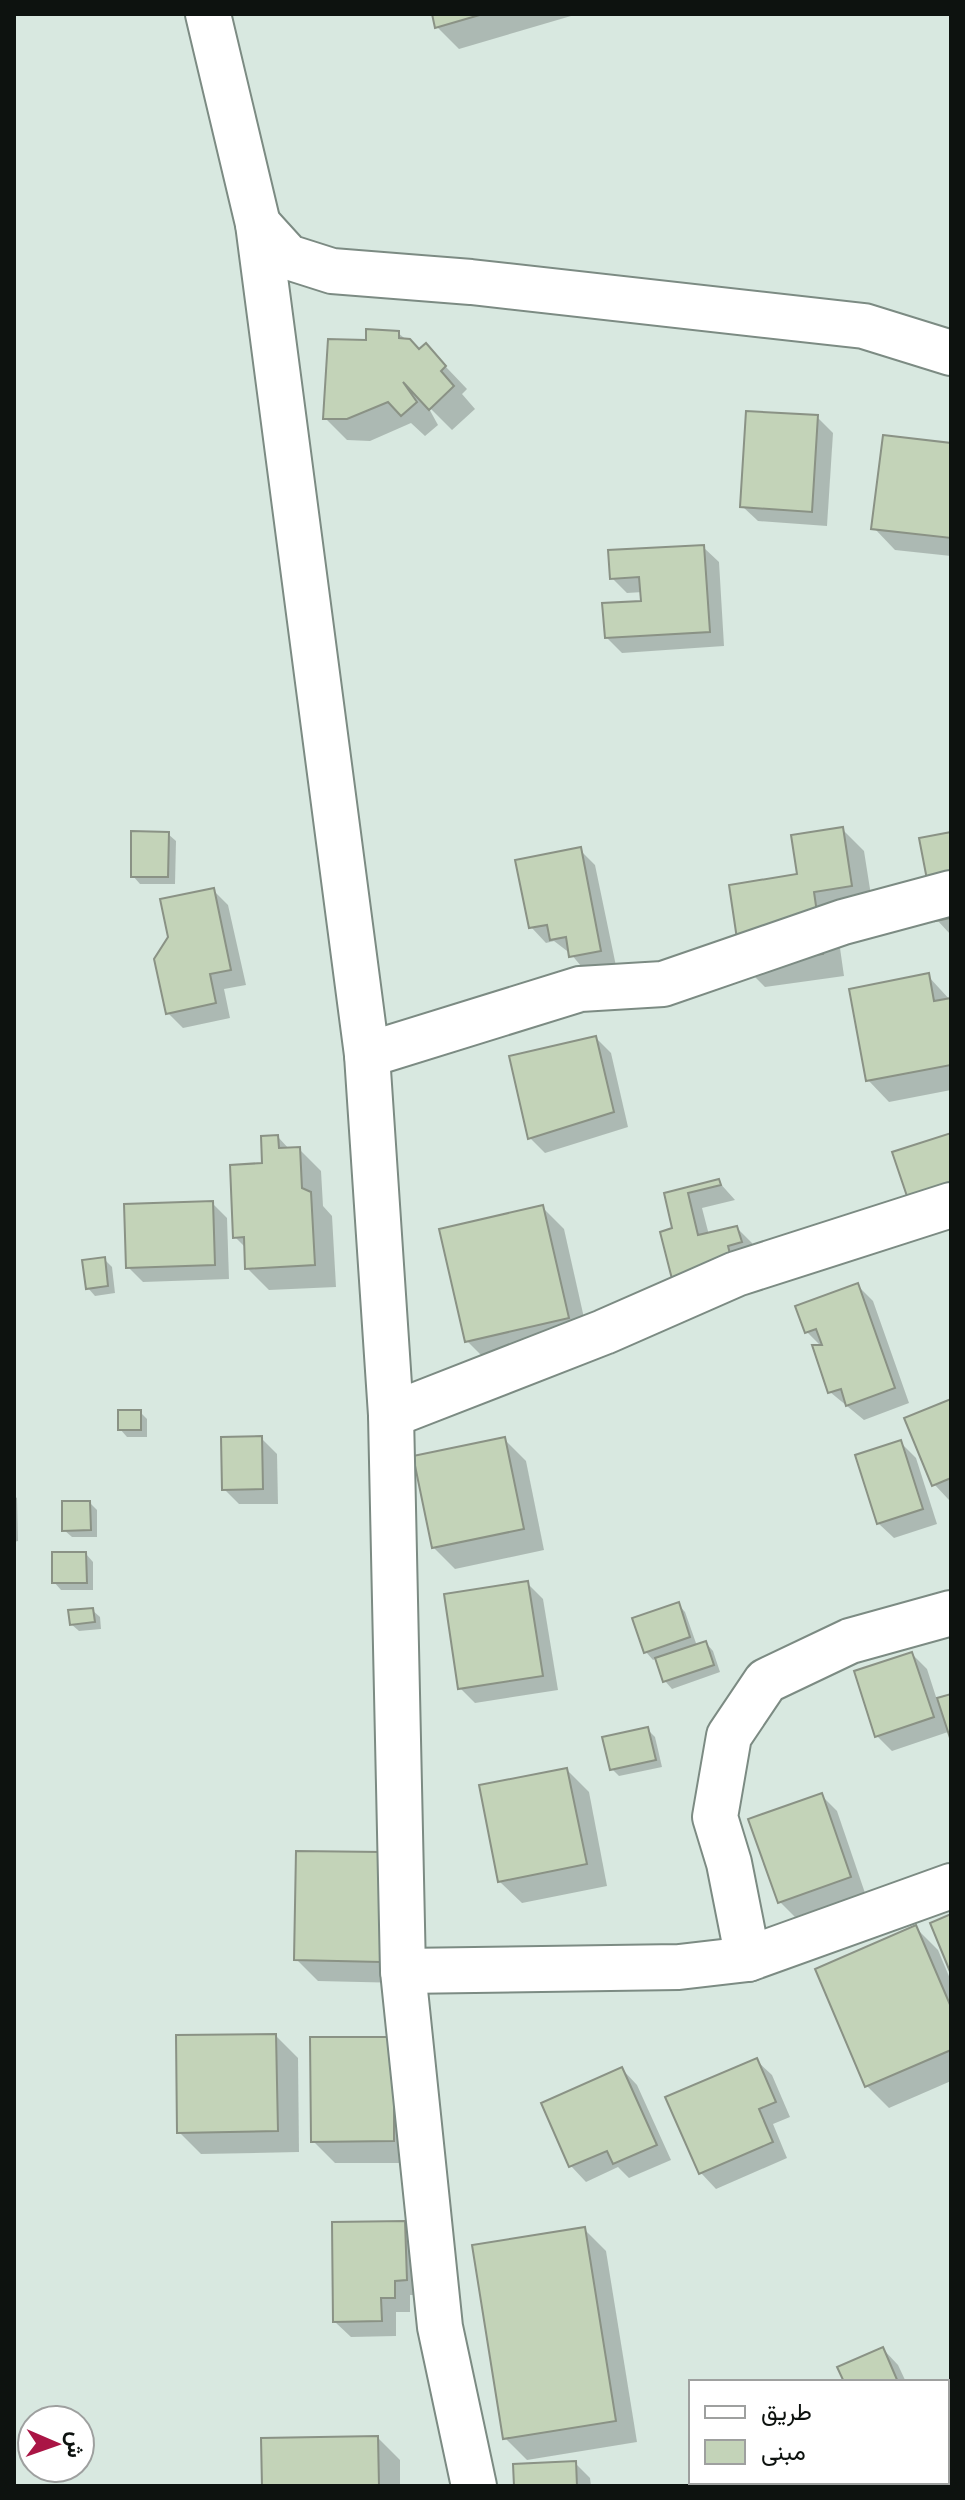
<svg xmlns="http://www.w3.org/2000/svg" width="965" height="2500" font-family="Figtree,Vazirmatn,sans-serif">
	<rect width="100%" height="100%" fill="#d8e8e0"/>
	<g fill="#0003">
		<path d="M434,14h137v2l-112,33 -22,-22z"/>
		<path d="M398,333l22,18 6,-5 41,43 -5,5 13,15 -23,21 -25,-25 11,20 -13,11 -14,-13 -41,18 -23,-1 -22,-22 43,-76z"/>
		<path d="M817,417l16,16 -6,93 -69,-5 -16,-15z"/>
		<path d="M951,445v111l-56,-6 -21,-22z"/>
		<path d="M703,547l16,15 5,84 -102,7 -16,-16 38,-34 -1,-11 -16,1 -15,-15z"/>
		<path d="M842,829l22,22 9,57 -38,5 9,63 -79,11 -22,-22 56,-89z"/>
		<path d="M168,834l8,7 -1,43h-35l-7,-8z"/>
		<path d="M951,835v100l-14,-15z"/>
		<path d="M580,850l15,15 21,101 -30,6 -15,-18 -17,-13 -8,2 -15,-16z"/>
		<path d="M213,890l15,15 18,80 -22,4 6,29 -47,10 -15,-15z"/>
		<path d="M928,976l23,25v89l-62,12 -21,-22z"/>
		<path d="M596,1038l15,15 17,74 -83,26 -15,-15z"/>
		<path d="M278,1137l12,13 9,-1 22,22 2,35 9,10 4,71 -67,3 -22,-22 -1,-20 -11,-11z"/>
		<path d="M718,1181l17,19 -33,8 7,27 28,-7 15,15 4,14 -14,4 -67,-31 -9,-35z"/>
		<path d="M212,1203l15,15 2,61 -86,3 -15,-15z"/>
		<path d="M542,1207l22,22 25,111 -100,23 -22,-22z"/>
		<path d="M104,1259l8,8 3,26 -20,3 -7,-8z"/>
		<path d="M857,1285l16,16 36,102 -45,17 -34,-28 -16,-45h8l-15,-15z"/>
		<path d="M951,1401v98l-2,1 -15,-16z"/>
		<path d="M140,1412l7,7v18h-20l-7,-8z"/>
		<path d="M261,1438l16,16 1,50h-39l-15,-15z"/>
		<path d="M504,1439l22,22 18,89 -89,19 -22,-22z"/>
		<path d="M900,1442l16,16 21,66 -43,14 -16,-15z"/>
		<path d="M14,1496l3,2 1,43 -4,1z"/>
		<path d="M90,1503l7,7v27h-25l-8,-7z"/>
		<path d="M86,1554l7,8v28h-32l-7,-8z"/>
		<path d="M527,1583l16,16 15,91 -83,13 -15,-15z"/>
		<path d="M678,1604l7,8 12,34 9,-3 7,8 7,21 -48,17 -7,-8 -8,-23 -4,2 -7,-8z"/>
		<path d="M92,1610l8,7 1,12 -22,2 -8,-7z"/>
		<path d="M912,1654l15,15 10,31 14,-4v39l-3,-3 -56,19 -15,-15z"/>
		<path d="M648,1730l7,7 7,30 -43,9 -7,-7z"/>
		<path d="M567,1770l22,22 18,94 -85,17 -22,-21z"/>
		<path d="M822,1796l15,15 28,82 -70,24 -15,-15z"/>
		<path d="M298,1853l105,130 -85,-2 -22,-22z"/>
		<path d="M916,1928l22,22 13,31v100l-62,27 -22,-22 -50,-116z"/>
		<path d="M276,2036l22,22 1,94 -98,2 -22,-22z"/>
		<path d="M393,2039l23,124h-81l-22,-22z"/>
		<path d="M756,2060l16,15 18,42 -17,7 14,34 -71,31 -15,-16 -33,-75z"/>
		<path d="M622,2069l15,16 34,75 -42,18 -11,-11 -32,15 -15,-16z"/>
		<path d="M404,2223l16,15 1,57h-11v17h-14v24l-45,1 -16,-15z"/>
		<path d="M584,2229l22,22 31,191 -110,18 -22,-22z"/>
		<path d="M883,2349l15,16 8,17h-60z"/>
		<path d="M378,2438l22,22v26h-136z"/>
		<path d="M575,2463l15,15 1,8h-75z"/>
	</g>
	<g fill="#c3d3b8" stroke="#8a9285" stroke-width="2">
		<path d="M432,14h51l-48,14z"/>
		<path d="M366,329l33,2v7l11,1 9,10 7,-6 20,23 -5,5 13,15 -25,24 -26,-28 14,20 -16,14 -13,-14 -41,17h-24l5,-80 38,1z"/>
		<path d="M746,411l72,4 -6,97 -72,-5z"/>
		<path d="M883,435l68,8v95l-80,-9z"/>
		<path d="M704,545l6,87 -105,6 -3,-35 39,-2 -2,-24 -29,2 -2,-29z"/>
		<path d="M843,827l9,59 -38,6 9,62 -82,12 -12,-81 68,-11 -6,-39z"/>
		<path d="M131,831l38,1 -1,45h-37z"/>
		<path d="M951,832v86l-16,3 -16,-83z"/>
		<path d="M581,847l20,104 -32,6 -3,-20 -16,3 -3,-15 -18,3 -14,-68z"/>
		<path d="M214,888l17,82 -21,4 6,29 -50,11 -12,-55 14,-22 -8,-38z"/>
		<path d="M929,973l5,28 17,-3v67l-85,16 -17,-92z"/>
		<path d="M596,1036l18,76 -86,27 -19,-83z"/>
		<path d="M951,1133v57l-42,12 -17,-50z"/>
		<path d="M278,1135l1,13 21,-1 2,41 9,4 4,73 -70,4 -1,-32 -11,1 -3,-73 32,-2 -1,-27z"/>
		<path d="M719,1179l2,6 -33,8 10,42 39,-9 5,16 -14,4 6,24 -62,9 -12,-47 12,-4 -8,-35z"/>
		<path d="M213,1201l2,64 -89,3 -2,-64z"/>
		<path d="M543,1205l26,113 -104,24 -26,-113z"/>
		<path d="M105,1257l3,29 -22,3 -4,-29z"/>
		<path d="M858,1283l37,105 -49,18 -5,-17 -13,4 -16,-48h10l-6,-16 -11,4 -10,-27z"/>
		<path d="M951,1399v79l-19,8 -28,-68z"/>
		<rect x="118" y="1410" width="23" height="20"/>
		<path d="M262,1436l1,53 -41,1 -1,-53z"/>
		<path d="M505,1437l19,92 -92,19 -19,-92z"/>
		<path d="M901,1440l22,69 -46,15 -22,-69z"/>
		<path d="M62,1501h28l1,29 -29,1z"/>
		<path d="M52,1552h34l1,31h-35z"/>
		<path d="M528,1581l15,95 -85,13 -14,-95z"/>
		<path d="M679,1602l11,35 -46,16 -12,-35z"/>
		<path d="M93,1608l2,14 -25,3 -2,-15z"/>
		<path d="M706,1641l8,24 -51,17 -8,-24z"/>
		<path d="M912,1652l22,65 -59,20 -21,-66z"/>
		<path d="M951,1694v47l-14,-43z"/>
		<path d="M648,1727l8,33 -46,10 -8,-33z"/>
		<path d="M567,1768l20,96 -89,18 -19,-97z"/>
		<path d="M822,1793l29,84 -73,26 -30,-84z"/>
		<path d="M296,1851l86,1 -1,110 -87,-2z"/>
		<path d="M951,1914v60l-21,-51z"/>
		<path d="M916,1925l35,82v43l-86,37 -50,-118z"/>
		<path d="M276,2034l2,97 -101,2 -1,-98z"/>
		<path d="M310,2037h84v104l-83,1z"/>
		<path d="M757,2058l19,44 -17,7 14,33 -74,32 -34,-77z"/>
		<path d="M622,2067l35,78 -44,19 -6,-13 -38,16 -28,-64z"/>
		<path d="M405,2221l2,59 -12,1v17h-14l1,23 -49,1 -1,-100z"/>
		<path d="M585,2227l31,194 -113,18 -31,-194z"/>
		<path d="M883,2347l15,35h-54l-7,-15z"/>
		<path d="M378,2436l1,50h-117l-1,-48z"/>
		<path d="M576,2461l1,25h-63l-1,-22z"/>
	</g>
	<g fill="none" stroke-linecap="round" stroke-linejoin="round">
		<defs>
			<g id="minor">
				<path d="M208,14l50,210 109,831 24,360 12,556 37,356 34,159"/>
				<path d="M258,224l30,33 44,14 139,11 393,44 87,27"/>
				<path d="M367,1055l213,-66 83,-5 180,-62 108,-29"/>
				<path d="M391,1415l213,-83 132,-58 215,-69"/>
				<path d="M748,1959l-19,-96 -14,-46 14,-81 37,-55 84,-40 101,-28"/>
				<path d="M403,1971l276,-4 69,-8 203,-73"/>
			</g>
		</defs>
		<use href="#minor" stroke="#7c8b83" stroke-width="48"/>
		<use href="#minor" stroke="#fff" stroke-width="44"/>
	</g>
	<rect width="965" height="2500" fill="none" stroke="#0d120f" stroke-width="32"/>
	<rect x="689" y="2380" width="260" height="104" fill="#ffffff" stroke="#9ea09f" stroke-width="2"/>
	<rect x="705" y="2406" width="40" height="12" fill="#ffffff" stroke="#9ea09f" stroke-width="2"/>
	<text x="761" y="2420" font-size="24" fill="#0d120f">طريق</text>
	<rect x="705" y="2440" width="40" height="24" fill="#c3d3b8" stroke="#9ea09f" stroke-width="2"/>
	<text x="761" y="2460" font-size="24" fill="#0d120f">مبنى</text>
	<g transform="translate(56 2444) rotate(92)"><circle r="38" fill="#ffffff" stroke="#9ea09f" stroke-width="2"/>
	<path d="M0-6L14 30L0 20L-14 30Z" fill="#aa1545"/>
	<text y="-12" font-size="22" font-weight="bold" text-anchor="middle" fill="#0d120f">ش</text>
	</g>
</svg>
